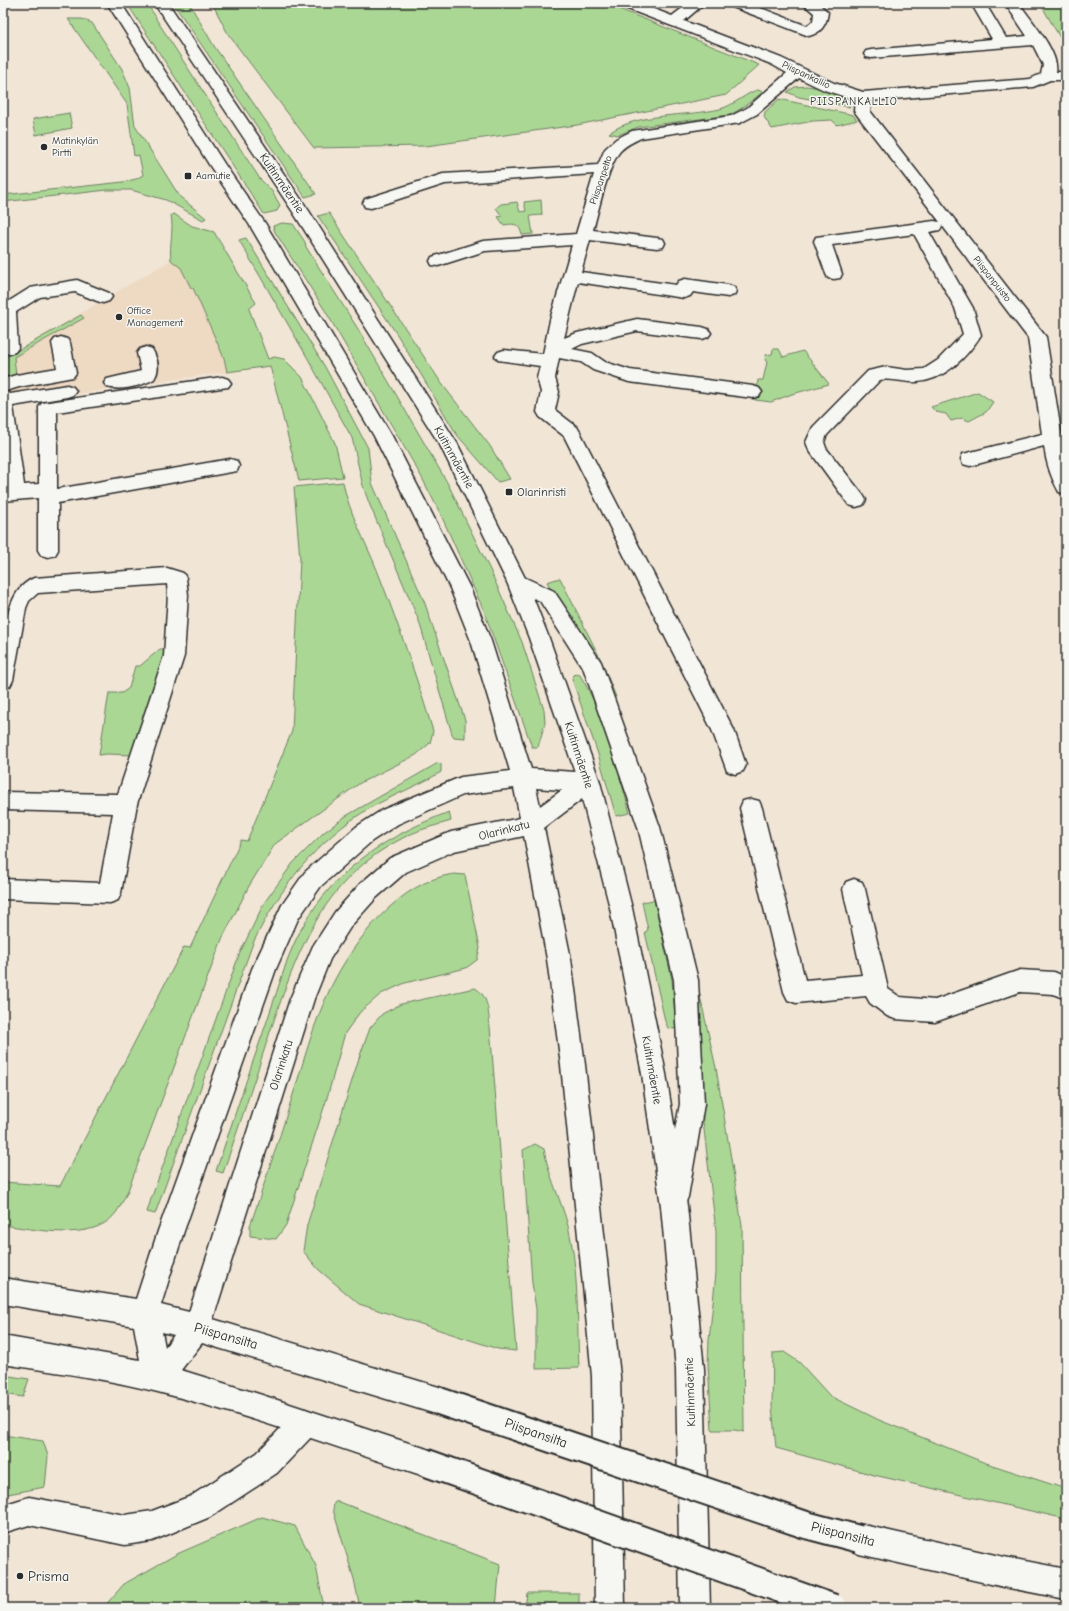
<svg xmlns="http://www.w3.org/2000/svg" width="1069" height="1611" font-family="'Comic Neue',sans-serif">
	<rect width="100%" height="100%" fill="#f1e5d6"/>
	<filter id="ink" filterUnits="userSpaceOnUse"><feTurbulence type="fractalNoise" baseFrequency=".025" numOctaves="2"/><feDisplacementMap in="SourceGraphic" scale="8" xChannelSelector="R" yChannelSelector="G"/><feConvolveMatrix kernelMatrix="1 2 1 2 8 2 1 2 1" color-interpolation-filters="sRGB"/></filter>
	<g filter="url(#ink)">
		<path fill="#eed9c3" d="M213,249l35,58 22,59 -152,21 -107,19 -8,-18v-29l168,-99z"/>
		<g fill="#abd795" stroke="#6b8160">
			<path d="M140,3l7,1 9,13v2l104,160 11,11 9,15 -3,6 -13,3 -134,-206 4,-4z"/>
			<path d="M173,3h16l25,43 102,148 -11,3z"/>
			<path d="M212,3h392l155,62 -33,30 -149,30 -151,21 -112,2 -86,-114z"/>
			<path d="M1040,3h26v45z"/>
			<path d="M68,19h14l10,4 30,46 8,19 5,38 45,71 26,21 -3,2 -37,-20 -35,-10h-24l-104,12v-7l120,-13 13,-3 7,-4 -4,-20 -5,1 -7,-52z"/>
			<path d="M806,86c15,2 37,5 44,21l-51,-10 -12,-5 8,-5z"/>
			<path d="M758,90l5,2 -21,16 -12,7 -92,12 -20,8 -9,-2c29,-21 77,-16 111,-24 13,-3 29,-18 38,-19z"/>
			<path d="M779,99l70,15 4,1 4,5 -20,5 -5,-5 -19,1 -41,8 -8,-12 1,-5z"/>
			<path d="M69,113l3,15 -36,7 -3,-16z"/>
			<path d="M541,200l1,15 -12,1 3,18 -11,1c-3,-11 -6,-12 -18,-10l-6,-8 4,-1 -6,-8 5,-4 16,-2 3,10 6,-1 -2,-9z"/>
			<path d="M329,213l113,171 48,62 20,33 -12,3 -41,-47 -59,-99 -80,-120z"/>
			<path d="M174,214l18,12 22,6 42,71 -7,6 19,50 6,-2 10,2 18,18 33,66 8,34 -44,4 -29,-115 -43,6 -3,-14 -31,-70h-2l-10,-20 -10,-8c-2,-16 3,-29 0,-45z"/>
			<path d="M282,223l11,1 12,18 1,5 52,82 90,155 42,86 32,72 22,68 1,13 -7,24h-6l-48,-136 -43,-96 -20,-39 -95,-164 -51,-80 -2,-6z"/>
			<path d="M246,238l79,129 43,81 4,35 52,118 41,119v18l-11,-1 -2,-3 -33,-113 -50,-118 -6,-17 -11,-48 -45,-81 -68,-117z"/>
			<path d="M81,315l3,3 -70,39 2,19h-13v-17z"/>
			<path d="M773,349h6l4,8 20,-6 26,33 -37,10 -21,8 -16,-2 3,-20h5l4,-18 -2,-2 1,-5 6,-1z"/>
			<path d="M978,392l15,10 -7,10 -17,9 -7,-3 -11,3 -5,-7 -10,-2 -5,-5z"/>
			<path d="M343,482c5,29 23,60 34,88 21,53 39,106 56,161l-3,12 -14,12 -56,28 -85,61 -26,42 -27,53 -95,254c-4,7 -7,15 -12,21 -23,29 -81,15 -112,11v-43l57,4 124,-239 6,1 51,-108 6,1 45,-110 8,-172 -6,-72z"/>
			<path d="M560,578l41,82 15,37 -3,-1 -66,-114z"/>
			<path d="M160,649h8l-34,106 -27,-1 -8,1 10,-62h13l7,-5 6,-22h5z"/>
			<path d="M578,674l2,1c25,41 37,92 50,138l-14,3 -18,-62 -26,-75 1,-4z"/>
			<path d="M438,763l3,1v8c-23,14 -48,23 -71,36 -54,32 -90,80 -117,135l-98,271 -8,-2 4,-13 88,-244 25,-52 29,-40 30,-30 23,-17z"/>
			<path d="M449,812l2,9c-13,4 -27,7 -40,13 -87,41 -112,113 -141,198 -15,47 -31,94 -47,141l-7,-2c16,-48 32,-96 49,-144 8,-23 15,-46 23,-69 29,-76 87,-118 161,-146z"/>
			<path d="M454,874l11,1 15,73 -3,12 -11,8 -61,15 -24,11 -21,18 -15,21 -18,65 -41,127 -10,14 -26,-3v-10c14,-41 27,-81 40,-122 13,-39 23,-81 41,-117 23,-47 69,-106 123,-113z"/>
			<path d="M654,900l18,80 4,47 -2,2 -6,-1 -3,-7 -20,-89 3,-2 -6,-28z"/>
			<path d="M698,987l18,81 26,157 2,207 -9,-2h-23l-4,-66 1,-24 7,-67v-42l-16,-135z"/>
			<path d="M475,988c14,8 13,24 15,39l26,324 -18,-2 -139,-45 -41,-35 -15,-18 4,-26 52,-167 11,-30 12,-14 19,-10z"/>
			<path d="M535,1144l9,5c5,32 22,59 27,91 8,42 6,86 8,128l-43,1v-60l-4,-26 -9,-133z"/>
			<path d="M784,1352l15,10 31,34 49,24 104,42 83,27v30l-192,-44 -98,-27 -4,-42 1,-53z"/>
			<path d="M3,1375l26,4 -6,18 -20,-3z"/>
			<path d="M3,1435l40,6 5,15 -3,31 -42,8z"/>
			<path d="M337,1501l163,63 -4,44h-136l-6,-29 -21,-69 1,-7z"/>
			<path d="M262,1517l33,9 21,40 8,42h-221l21,-24 53,-30z"/>
			<path d="M527,1593h52v15h-54z"/>
		</g>
		<g fill="none" stroke-linecap="round" stroke-linejoin="round">
			<defs>
				<g id="minor">
					<path d="M618,3h20l34,13 17,-13h16l-21,18 97,37 53,25 29,9 167,-13 11,-5 2,-9 -10,-20 -162,13 -5,-1 -2,-3 2,-3 5,-1 121,-11 -21,-36h14l21,35 21,-2 -22,-33h14c11,16 41,50 37,69h10v8h-16l-17,7 -163,14v10l176,226 20,127v30l-7,-2c-8,-14 -13,-30 -15,-46l-74,20 -7,-2 -2,-5 2,-5 79,-20 -14,-96 -87,-114 1,2 -2,4 -11,2 44,76 8,27c-14,22 -36,45 -64,47 -12,1 -24,-4 -37,-2l-53,55 -3,7 2,6 37,47 3,5 -3,5 -7,2 -7,-2 -40,-55 -3,-8 7,-15 55,-56 18,-4 21,3 17,-1 14,-9 25,-26 -8,-26 -41,-74 -82,11 10,29 -2,4 -6,1 -6,-1 -2,-4 -12,-33 2,-4 118,-16 6,1 -86,-111 1,-11 -31,-10 -25,-12 -42,36 -17,9 -99,15c-8,4 -18,8 -23,16 -11,17 -19,55 -25,76l64,8 6,1 2,4 -2,4 -6,1 -67,-8 -9,32 95,13 3,-4 6,-2 43,6 6,2 2,4 -2,4 -6,2 -35,-5 -3,4 -6,2 -106,-16 -14,56 13,-5 60,-14 65,8 6,2 3,4 -3,4 -6,2 -65,-8 -55,13 -10,5 20,4 13,9 25,8 123,16 6,2 3,4 -3,4 -6,2 -124,-16 -36,-12 -12,-8 -22,-4 -4,20 4,14 -4,18 22,17 3,5 154,298 12,35 -3,6 -8,3 -8,-3 -15,-41 -148,-294 -24,-19 -3,-5 4,-20 -4,-14 3,-12 -42,-6 -3,-4 3,-4 6,-2 39,4 7,-34 22,-75 -87,6 -47,15 -6,-1 -2,-4 2,-4 51,-16 93,-7 18,-60 -149,10 -74,24 -6,-1 -2,-4 2,-4 78,-25 155,-9 7,-16 11,-10 16,-8 99,-15 16,-8 40,-35 -16,-9 -151,-58z"/>
					<path d="M728,3h20l59,23 6,-5 1,-8 -12,-10h16l10,9c-1,12 -7,21 -19,24l-79,-30z"/>
					<path d="M77,280l32,13 3,4 -3,4 -6,2 -6,-2 -22,-9 -35,5 -24,15 2,36 -3,4 -6,2 -6,-2v-47l27,-17z"/>
					<path d="M61,337l6,2 3,4 6,30 -3,4 -54,10 -13,4 4,3 57,-9 6,2 3,4 -3,4 -6,2 -54,9 11,79 15,-1v-77l3,-4 180,-26 6,2 3,4 -3,4 -171,25v77l173,-30 7,2 2,5 -2,5 -179,32v47l-3,5 -7,2 -7,-2 -3,-5v-52l-35,3v-14h2l-2,-16v-92l13,-4 41,-7 -5,-25 3,-4z"/>
					<path d="M146,347l6,2c6,10 8,21 2,30 -12,7 -33,12 -47,8l-3,-4 3,-4 34,-8 -4,-18 3,-4z"/>
					<path d="M167,568l16,5 3,5 2,17 -4,61 -47,148 -16,89 -3,7 -8,3 -107,-4v-20l97,4 13,-70 -110,-3v-18l115,2 46,-138 4,-61 -1,-11 -129,9 -9,8 -3,7 -13,72 -3,6 -7,2c0,-34 -3,-96 31,-110z"/>
					<path d="M517,574l37,17 47,71 59,165 38,153 6,124 -16,93 -4,9 -9,4 -9,-4 -4,-9 18,-93 -6,-124 -36,-153 -54,-157 -44,-69 -30,-14 -3,-5 3,-5z"/>
					<path d="M751,799l8,2 3,7 43,172 57,-5 -19,-86 3,-7 8,-3 8,3 3,7 23,100 12,8 35,3 85,-30 34,2 12,5v22l-13,-5 -33,-2 -85,30 -40,-3 -8,-3 -17,-13 -4,-7 -70,7 -8,-3 -4,-8 -44,-184 3,-7z"/>
					<path d="M305,1409l10,4 4,10 -4,10 -38,40 -67,44 -58,24 -27,4 -96,-20 -26,8v-28l26,-8 96,18 27,-4 39,-15 66,-43 38,-40z"/>
				</g>
				<g id="major">
					<path d="M107,3h14l104,162 40,58 127,213 78,152 21,53 40,128 44,3 -46,-134 -22,-56 -67,-137 -147,-233 -139,-209h14l141,208 148,232 70,139 22,56 51,144 32,126 34,166 21,132 17,163 6,239h-30l-4,-239 -15,-163 -19,-132 -32,-166 -28,-109 -38,29 27,131 14,106 35,311 5,232h-30l-3,-232 -31,-311 -14,-106 -23,-123 -70,15 -48,21 -30,26 -25,28 -21,33 -16,40 -101,320 226,68 10,4 4,10 -4,10 -10,4 -237,-72 -21,27 78,24 165,54 10,4 4,10 -4,10 -10,4c-88,-29 -176,-61 -266,-84 -51,-13 -103,-20 -155,-28v-28l137,24 -6,-34 -131,-22v-26l133,21 22,-68 94,-262 30,-64 23,-33 51,-45 26,-17 79,-33 49,-6 -39,-130 -21,-53 -76,-152 -125,-212 -39,-58zM514,788l6,30 -69,14 -61,26 -30,26 -25,28 -22,34 -23,53 -101,313 -28,-7 23,-74 92,-262 22,-50 23,-33 51,-45 26,-17 65,-29zM536,788l26,2 -22,16zM162,1332l12,3 -9,12z"/>
					<path d="M859,1524l145,33 62,12v30l-62,-12 -145,-33 -10,-5 -5,-10 5,-10z"/>
				</g>
			</defs>
			<use href="#minor" stroke="#2b2b2b" stroke-width="3"/>
			<use href="#major" stroke="#2b2b2b" stroke-width="3"/>
			<use href="#minor" fill="#f6f6f2" fill-rule="evenodd"/>
			<use href="#major" fill="#f6f6f2" fill-rule="evenodd"/>
			<defs>
				<g id="major-bridge">
					<path d="M439,1401l367,124 53,14"/>
					<path d="M424,1462l410,146"/>
				</g>
			</defs>
			<use href="#major-bridge" stroke="#2b2b2b" stroke-width="30" stroke-linecap="butt"/>
			<use href="#major-bridge" stroke="#f6f6f2" stroke-width="26"/>
		</g>
	</g>
	<g fill="#2b2b2b" stroke="#f6f6f2" stroke-width="1.5">
		<circle cx="44" cy="147" r="4"/>
		<rect x="184" y="172" width="8" height="8" rx="2"/>
		<circle cx="119" cy="317" r="4"/>
		<rect x="505" y="488" width="8" height="8" rx="2"/>
		<circle cx="20" cy="1576" r="4"/>
	</g>
	<g text-anchor="middle" dominant-baseline="central" stroke-width="3" stroke-linejoin="round" paint-order="stroke">
		<g font-size="10" fill="#2b2b2b" stroke="#f6f6f2">
			<text transform="translate(806 75) rotate(25)">Piispankallio</text>
			<text transform="translate(601 180) rotate(-71)">Piispanpelto</text>
			<text transform="translate(992 279) rotate(52)">Piispanpuisto</text>
		</g>
		<g font-size="10" fill="#2b2b2b" stroke="#f6f6f2" text-anchor="start">
			<text x="52" y="141">Matinkylän<tspan x="52" dy="12">Pirtti</tspan></text>
			<text x="196" y="176">Aamutie</text>
			<text x="127" y="311">Office<tspan x="127" dy="12">Management</tspan></text>
		</g>
		<g font-size="11" letter-spacing="1" fill="#2b2b2b" stroke="#f6f6f2">
			<text x="854" y="101">PIISPANKALLIO</text>
		</g>
		<g font-size="12" fill="#2b2b2b" stroke="#f6f6f2">
			<text transform="translate(282 183) rotate(56)">Kuitinmäentie</text>
			<text transform="translate(454 457) rotate(61)">Kuitinmäentie</text>
			<text transform="translate(579 755) rotate(72)">Kuitinmäentie</text>
			<text transform="translate(504 830) rotate(-14)">Olarinkatu</text>
			<text transform="translate(281 1065) rotate(-72)">Olarinkatu</text>
			<text transform="translate(652 1070) rotate(80)">Kuitinmäentie</text>
			<text transform="translate(690 1392) rotate(-92)">Kuitinmäentie</text>
		</g>
		<g font-size="12" fill="#2b2b2b" stroke="#f6f6f2" text-anchor="start">
			<text x="517" y="492">Olarinristi</text>
		</g>
		<g font-size="14" fill="#2b2b2b" stroke="#f6f6f2">
			<text transform="translate(226 1336) rotate(16)">Piispansilta</text>
			<text transform="translate(536 1433) rotate(19)">Piispansilta</text>
			<text transform="translate(843 1534) rotate(14)">Piispansilta</text>
		</g>
		<g font-size="14" fill="#2b2b2b" stroke="#f6f6f2" text-anchor="start">
			<text x="28" y="1576">Prisma</text>
		</g>
	</g>
	<rect width="1069" height="1611" fill="none" stroke="#f6f6f2" stroke-width="16"/>
	<rect x="8" y="8" width="1053" height="1595" fill="none" stroke="#2b2b2b" stroke-width="1.5" filter="url(#ink)"/>
</svg>
